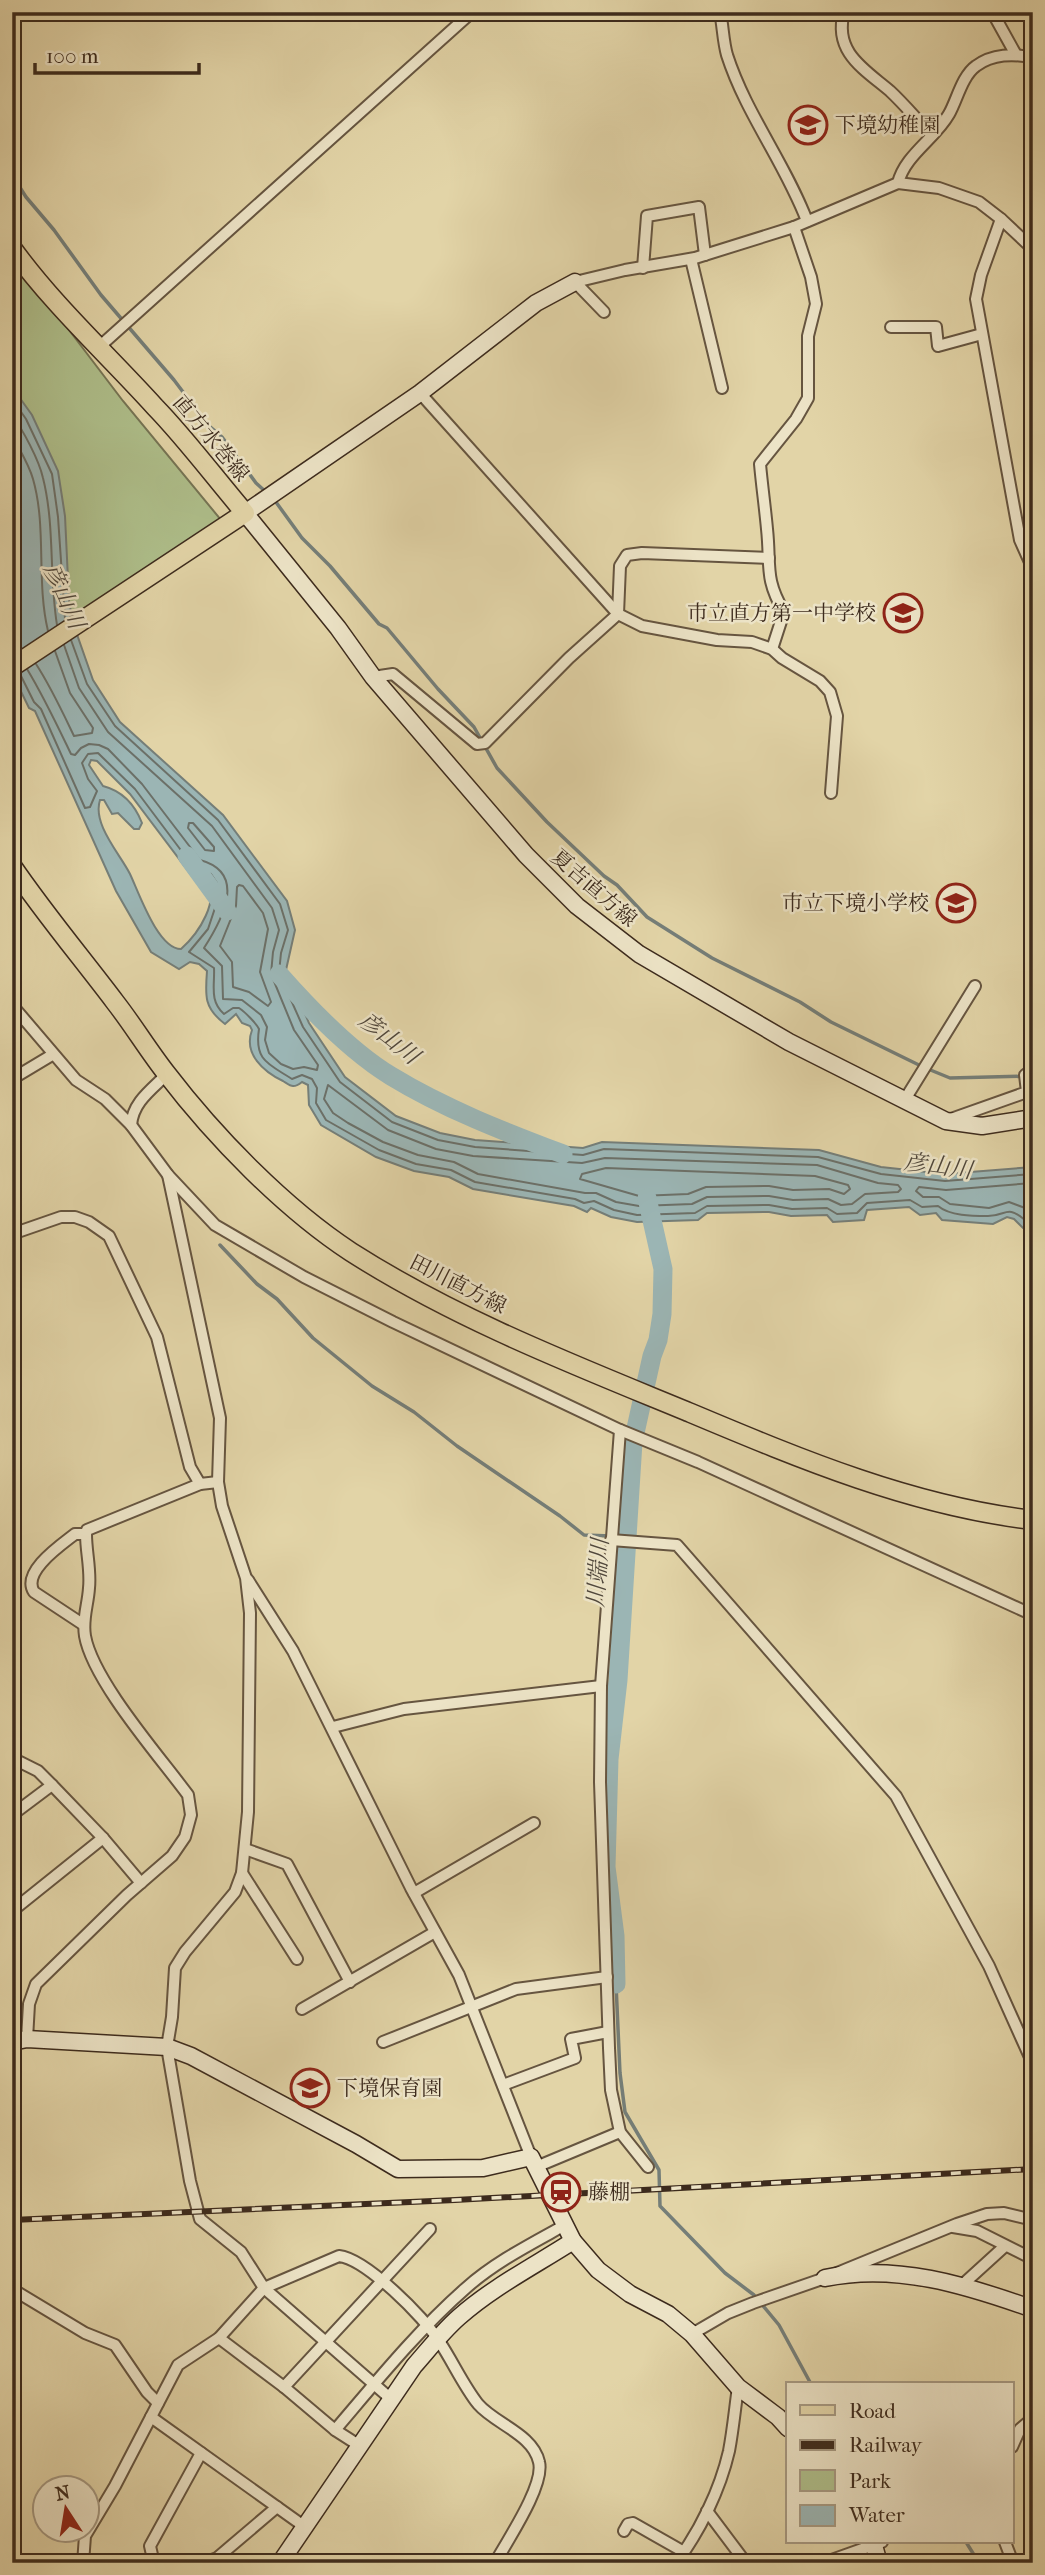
<svg xmlns="http://www.w3.org/2000/svg" width="1045" height="2575" font-family="'IM FELL French Canon','Noto Serif JP',serif">
	<rect width="100%" height="100%" fill="#e2d4a7"/>
	<filter id="stains"><feTurbulence type="fractalNoise" baseFrequency=".00286" numOctaves="4"/><feColorMatrix values="0 0 0 0 .2 0 0 0 0 .09 0 0 0 0 .02 0 0 0 .5 -.17"/></filter>
	<radialGradient id="worn" r=".72"><stop offset=".6" stop-color="#630" stop-opacity="0"/><stop offset="1" stop-color="#630" stop-opacity=".3"/></radialGradient>
	<path fill="#aebe8a" stroke="#767454" stroke-width="2" d="M12,255l111,146 103,125 -214,141z"/>
	<path fill="#9bb5b4" stroke="#757e78" stroke-width="2" fill-rule="evenodd" d="M12,387l20,28 26,56 7,45 4,85 4,22 20,57 27,42 103,93 64,86 8,29 -9,40 23,53 36,54 51,39 44,17 35,7 108,8 19,-6 217,8 62,17 64,7 88,-7v59l-10,2 -9,-9 -7,-2 -14,7 -51,-4 -6,-7 -16,2 -11,-8 -42,3 -3,10 -31,2 -6,-7 -36,1 -22,-4 -62,1 -9,7 -61,2 -26,-5 -20,-9 -4,4 -13,-6 -101,-17 -24,-12 -35,-6 -38,-14 -55,-32 -12,-20 -1,-20 -6,-3c-9,7 -11,4 -19,-1 -19,-9 -40,-27 -31,-51l-2,-4 -8,-3 -6,-9 -11,10c-21,-16 -20,-28 -18,-53l-8,-7 -9,-2 -11,7 -28,-17 -35,-61 -81,-180 -6,-3 -17,-35zM91,760l6,1 33,33 62,82 13,2c17,21 -7,56 -24,71 -23,0 -42,-56 -51,-75 -10,-20 -38,-50 -30,-74h4l8,14 6,-1 16,16h5l3,-6c-7,-18 -20,-32 -39,-37l-14,-21z"/>
	<g fill="none" stroke-linecap="round" stroke-linejoin="round">
		<g stroke="#6c7068" stroke-width="2">
			<path d="M12,399l14,20 26,55 6,43 7,102"/>
			<path d="M12,415c11,15 27,45 31,63 12,48 6,98 14,147"/>
			<path d="M12,435c7,14 17,29 21,44 14,49 3,102 15,152"/>
			<path d="M71,640l16,44 28,42 103,94 62,84 8,26 -7,23 -2,20 24,54 37,55 52,40 46,18 37,7 108,8 21,-6 214,8 63,17 64,7 88,-7"/>
			<path d="M36,664c15,23 26,47 38,72l18,-3 1,-5 -23,-35 -15,-42"/>
			<path d="M27,669c17,28 30,56 44,85l4,1 6,-7 8,-4 10,1 9,4 34,35 58,76c48,13 22,60 4,88l18,18 1,33 19,1 19,15 6,12 -2,13 4,13 12,11 12,5 11,-2 13,3 1,-5 -24,-35 -23,-56 2,-22 6,-22 -7,-22 -60,-82 -104,-94 -29,-44 -15,-43"/>
			<path d="M20,674l14,28 7,7 44,99 5,-1 7,-16 -9,-12 -6,-16 6,-9 10,-1 37,36 60,80 16,5 6,9 1,16 -10,30 -19,23 25,16c1,17 -5,33 10,46l9,-6h6c6,4 17,15 20,21 -5,32 10,35 33,50l10,-4 10,4 5,9 -1,15 10,17 53,30 37,14 35,6 24,12 100,17 9,4 10,-2 20,9 23,5 58,-2 12,-7 62,-1 23,4 35,-1 10,6 20,-1 10,-10 43,-3 12,7 16,-1c12,10 34,10 50,10 19,0 18,-12 37,4l8,-1"/>
			<path d="M189,823h4l21,24v4l-9,-1 -17,-22z"/>
			<path d="M239,885l4,1 20,27 5,16 -8,43 11,30 -3,4 -19,-14 -16,-5 -1,-25 -12,-16 16,-40 1,-19z"/>
			<path d="M328,1085l60,45 48,19 37,7 109,7 23,-5 212,7 61,18 20,2 3,4 -3,3 -33,2 -13,10 -11,1 -13,-6 -35,1 -24,-4 -62,1 -15,7 -53,2 -23,-4 -20,-9h-11l-107,-19 -24,-12 -36,-7 -35,-13 -35,-19 -15,-10 -9,-14z"/>
			<path d="M606,1168l209,8 33,9 2,4 -6,5 -15,-5 -36,1 -24,-4 -63,1 -18,7 -49,2 -59,-17 2,-5z"/>
			<path d="M1033,1183l-87,7 -27,-3 -3,4 7,6h16l11,7 39,4 20,-6 24,9"/>
		</g>
		<g stroke="#757e78" stroke-width="3.5">
			<path d="M12,175l14,22 28,33 47,65 73,85 34,45 14,12 34,46 11,10"/>
			<path d="M273,498l29,40 28,28 49,58 8,4 51,61 36,38 23,41 50,54 57,54 13,9 30,32 65,41 88,44 31,20 90,44"/>
			<path d="M928,1069l22,9 83,-2"/>
			<path d="M220,1245l37,39 20,15 36,39 59,48 42,26 43,34 103,70 24,19 27,1"/>
			<path d="M616,1984l4,89 5,39 34,58 1,36 65,67 29,22 25,30 32,59"/>
			<path d="M966,2542l13,21"/>
		</g>
		<g stroke="#9bb5b4" stroke-width="19">
			<path d="M187,856l40,55"/>
			<path d="M279,974c30,34 74,79 112,102 54,33 114,56 172,78"/>
			<path d="M616,1984l-1,-48 -9,-69 3,-108 9,-79 15,-238 19,-86 6,-16 4,-26 1,-45 -16,-71"/>
		</g>
		<defs>
			<g id="street">
				<path d="M720,12c3,14 3,29 7,43 19,59 58,108 80,166"/>
				<path d="M844,12c-11,40 20,57 46,79 15,14 28,30 42,44"/>
				<path d="M987,12l8,5 20,36"/>
				<path d="M898,183c7,-28 37,-44 51,-69 8,-14 13,-38 27,-48 16,-12 38,-13 57,-8"/>
				<path d="M1001,219l-20,56 -5,24 44,241 13,29"/>
				<path d="M691,259l31,129"/>
				<path d="M643,268l4,-52 52,-9 6,48"/>
				<path d="M604,312l-29,-30 50,-12 70,-12 99,-31 104,-44 41,5 40,14 22,17 32,30"/>
				<path d="M891,327h45l2,19 44,-12"/>
				<path d="M98,348l374,-336"/>
				<path d="M420,393l198,221 24,12 75,14 35,2 20,7 10,9 38,23 10,11 7,24 -6,77"/>
				<path d="M772,649l12,-37c-20,-34 -13,-46 -17,-83 -2,-22 -5,-43 -7,-65l36,-45 12,-21v-62l8,-32 -5,-27 -17,-50"/>
				<path d="M373,677l20,-3 84,70 8,-1 84,-85 49,-44 2,-48 7,-11 15,-2 127,5"/>
				<path d="M12,1005l64,75 29,19 26,26 37,50 47,50 89,52 89,45 227,108 78,32 335,153"/>
				<path d="M12,1079l40,-24"/>
				<path d="M904,1101l71,-115"/>
				<path d="M948,1120l79,-28 -2,-17 8,-6"/>
				<path d="M131,1125c2,-23 20,-35 36,-51"/>
				<path d="M168,1175l52,243 -2,64 4,24 24,72 4,35 -2,199 -6,61 -7,19 -50,60 -10,16 -3,49 -5,30 23,134 10,38 41,33 23,36 127,111"/>
				<path d="M12,1234l49,-17h14l14,5 20,14 48,101 33,130 10,17"/>
				<path d="M620,1430l-19,256 -1,96 9,266 2,42 9,42 28,35"/>
				<path d="M611,1540l66,5 219,251 93,170 44,98"/>
				<path d="M248,1580l45,71 118,237 48,87 72,182"/>
				<path d="M84,1625l-50,-33c-13,-20 27,-47 41,-58h11l1,-4 113,-46 18,-2"/>
				<path d="M333,1727l71,-18 197,-23"/>
				<path d="M12,1758l26,13 14,14 51,53 38,45"/>
				<path d="M12,1815l40,-30"/>
				<path d="M245,1849l42,15 63,118"/>
				<path d="M242,1873l55,86"/>
				<path d="M414,1893l120,-70"/>
				<path d="M12,1911l91,-73"/>
				<path d="M302,2009l133,-77"/>
				<path d="M27,2039l2,-35 7,-20 91,-89 45,-39 13,-19 6,-22 -3,-20c-28,-38 -95,-114 -103,-159 -3,-17 3,-31 4,-48 2,-18 -3,-36 -3,-54"/>
				<path d="M383,2042l133,-53 91,-12"/>
				<path d="M503,2085l72,-27 -4,-19 37,-7"/>
				<path d="M536,2167l84,-35"/>
				<path d="M953,2227l24,4 56,28"/>
				<path d="M960,2287l45,-41"/>
				<path d="M12,2289l73,44 30,12 32,47 11,11"/>
				<path d="M692,2334l36,-21 25,-10 72,-25 132,-54 30,-10 17,-1 29,7"/>
				<path d="M219,2338l65,49 51,43 25,16"/>
				<path d="M284,2387l146,-158"/>
				<path d="M151,2417l154,110"/>
				<path d="M335,2430c41,-48 83,-100 131,-142 29,-26 65,-44 99,-63"/>
				<path d="M1012,2447l8,-18 13,-11"/>
				<path d="M707,2511l39,52"/>
				<path d="M624,2531l4,-7 5,-1 51,29"/>
				<path d="M1005,2542l8,21"/>
				<path d="M83,2563l2,-27 30,-50 63,-121 41,-27 45,-50 75,-32c27,3 85,61 100,85 14,21 24,44 39,63 17,20 55,30 61,58 6,23 -32,79 -44,101"/>
				<path d="M156,2563l-3,-4 -3,-13 51,-93"/>
				<path d="M203,2563l14,-5 60,-51"/>
				<path d="M676,2563c24,-32 44,-73 53,-112 4,-21 6,-43 9,-64"/>
				<path d="M823,2563l59,-21"/>
			</g>
			<g id="secondary">
				<path d="M575,282l-39,21 -116,90 -175,120 93,115 35,49 153,178 51,51 62,48 150,88 157,79 36,5 51,-8"/>
				<path d="M12,2042l15,-3 140,8 24,9 165,88 42,25 85,-1 48,-11 42,84 25,29 32,24 38,20 24,20 46,53 40,30 10,11"/>
				<path d="M825,2278c70,-15 141,7 208,31"/>
				<path d="M873,2542l6,21"/>
				<path d="M280,2563l134,-197c15,-17 28,-34 45,-49 34,-30 75,-51 114,-76"/>
			</g>
			<g id="primary">
				<path d="M12,248c42,58 95,106 143,159 32,33 60,71 90,106l-233,154"/>
				<path d="M12,866c32,47 69,91 103,136 18,23 33,48 51,71 49,64 118,135 185,179 105,67 221,112 335,159 112,47 225,95 347,109"/>
			</g>
		</defs>
		<use href="#street" stroke="#665540" stroke-width="14"/>
		<use href="#secondary" stroke="#3d2b1d" stroke-width="19"/>
		<use href="#primary" stroke="#3d2b1d" stroke-width="21"/>
		<use href="#street" stroke="#ece3c6" stroke-width="10"/>
		<use href="#secondary" stroke="#ece3c6" stroke-width="16"/>
		<use href="#primary" stroke="#e2d4a7" stroke-width="18"/>
		<defs>
			<path id="rail" d="M12,2220l443,-20 578,-31"/>
		</defs>
		<use href="#rail" stroke="#3d2b1d" stroke-width="6"/>
		<use href="#rail" stroke="#ece3c6" stroke-width="3.5" stroke-dasharray="10" stroke-linecap="butt"/>
	</g>
	<defs>
		<symbol id="school-ring" viewBox="-11 -11 22 22"><circle r="9.5" fill="#ece3c6" stroke="#8f2418" stroke-width="1.5"/><path d="M0-5L7-2L0 1L-7-2ZM-4 1L0 2.5L4 1V4Q0 6-4 4Z" fill="#8f2418"/></symbol>
		<symbol id="station-ring" viewBox="-11 -11 22 22"><circle r="9.5" fill="#ece3c6" stroke="#8f2418" stroke-width="1.5"/><path d="M-3-6H3Q5-6 5-4V2Q5 4 3 4L4.5 6H3L1.5 4h-3L-3 6H-4.5L-3 4Q-5 4-5 2V-4Q-5-6-3-6ZM-3.5-4v3h7v-3ZM-3.5 1v1.5H-2V1ZM2 1v1.5H3.5V1Z" fill="#8f2418"/></symbol>
	</defs>
	<g fill-rule="evenodd">
		<use href="#school-ring" x="786" y="103" width="44" height="44"/>
		<use href="#school-ring" x="881" y="591" width="44" height="44"/>
		<use href="#school-ring" x="934" y="881" width="44" height="44"/>
		<use href="#school-ring" x="288" y="2066" width="44" height="44"/>
		<use href="#station-ring" x="539" y="2170" width="44" height="44"/>
	</g>
	<g text-anchor="middle" dominant-baseline="central" stroke-width="5" stroke-linejoin="round" paint-order="stroke">
		<g font-size="21" fill="#3d2b1d" stroke="#ece3c6" text-anchor="start">
			<text x="835" y="125">下境幼稚園</text>
			<text x="876" y="613" text-anchor="end">市立直方第一中学校</text>
			<text x="929" y="903" text-anchor="end">市立下境小学校</text>
			<text x="337" y="2088">下境保育園</text>
			<text x="588" y="2192">藤棚</text>
		</g>
		<g font-size="21" fill="#3d2b1d" stroke="#ece3c6">
			<text transform="translate(211 438) rotate(50)">直方水巻線</text>
			<text transform="translate(594 888) rotate(41)">夏吉直方線</text>
			<text transform="translate(458 1284) rotate(27)">田川直方線</text>
		</g>
		<g font-size="23" font-style="italic" fill="#50473b" stroke="#ece3c6">
			<text transform="translate(64 596) rotate(66)">彦山川</text>
			<text transform="translate(389 1038) rotate(38)">彦山川</text>
			<text transform="translate(938 1166) rotate(8)">彦山川</text>
			<text transform="translate(598 1573) rotate(-86)">川端川</text>
		</g>
	</g>
	<rect width="1045" height="2575" fill="none" stroke="#e2d4a7" stroke-width="42"/>
	<rect x="14" y="14" width="1017" height="2547" fill="none" stroke="#3d2b1d" stroke-width="3.5"/>
	<rect x="21" y="21" width="1003" height="2533" fill="none" stroke="#3d2b1d" stroke-width="2"/>
	<rect x="786" y="2382" width="228" height="161" fill="#ece3c6" stroke="#a69982" stroke-width="2"/>
	<rect x="800" y="2405" width="35" height="10" fill="#e2d4a7" stroke="#a69982" stroke-width="2"/>
	<text x="849" y="2418" font-size="21" fill="#3d2b1d">Road</text>
	<rect x="800" y="2440" width="35" height="10" fill="#3d2b1d" stroke="#a69982" stroke-width="2"/>
	<text x="849" y="2452" font-size="21" fill="#3d2b1d">Railway</text>
	<rect x="800" y="2470" width="35" height="21" fill="#aebe8a" stroke="#a69982" stroke-width="2"/>
	<text x="849" y="2488" font-size="21" fill="#3d2b1d">Park</text>
	<rect x="800" y="2505" width="35" height="21" fill="#9bb5b4" stroke="#a69982" stroke-width="2"/>
	<text x="849" y="2522" font-size="21" fill="#3d2b1d">Water</text>
	<g transform="translate(66 2509) rotate(348)"><circle r="33" fill="#ece3c6" stroke="#a69982" stroke-width="2"/>
	<path d="M0-5L12 26L0 18L-12 26Z" fill="#8f2418"/>
	<text y="-10" font-size="19" font-weight="bold" text-anchor="middle" fill="#3d2b1d">N</text>
	</g>
	<path d="M35 63v10h164v-10" fill="none" stroke="#3d2b1d" stroke-width="3.5"/>
	<text x="46" y="63" font-size="21" fill="#3d2b1d" stroke="#ece3c6" stroke-width="5" paint-order="stroke">100 m</text>
	<rect width="100%" height="100%" filter="url(#stains)"/>
	<rect width="100%" height="100%" fill="url(#worn)"/>
</svg>
